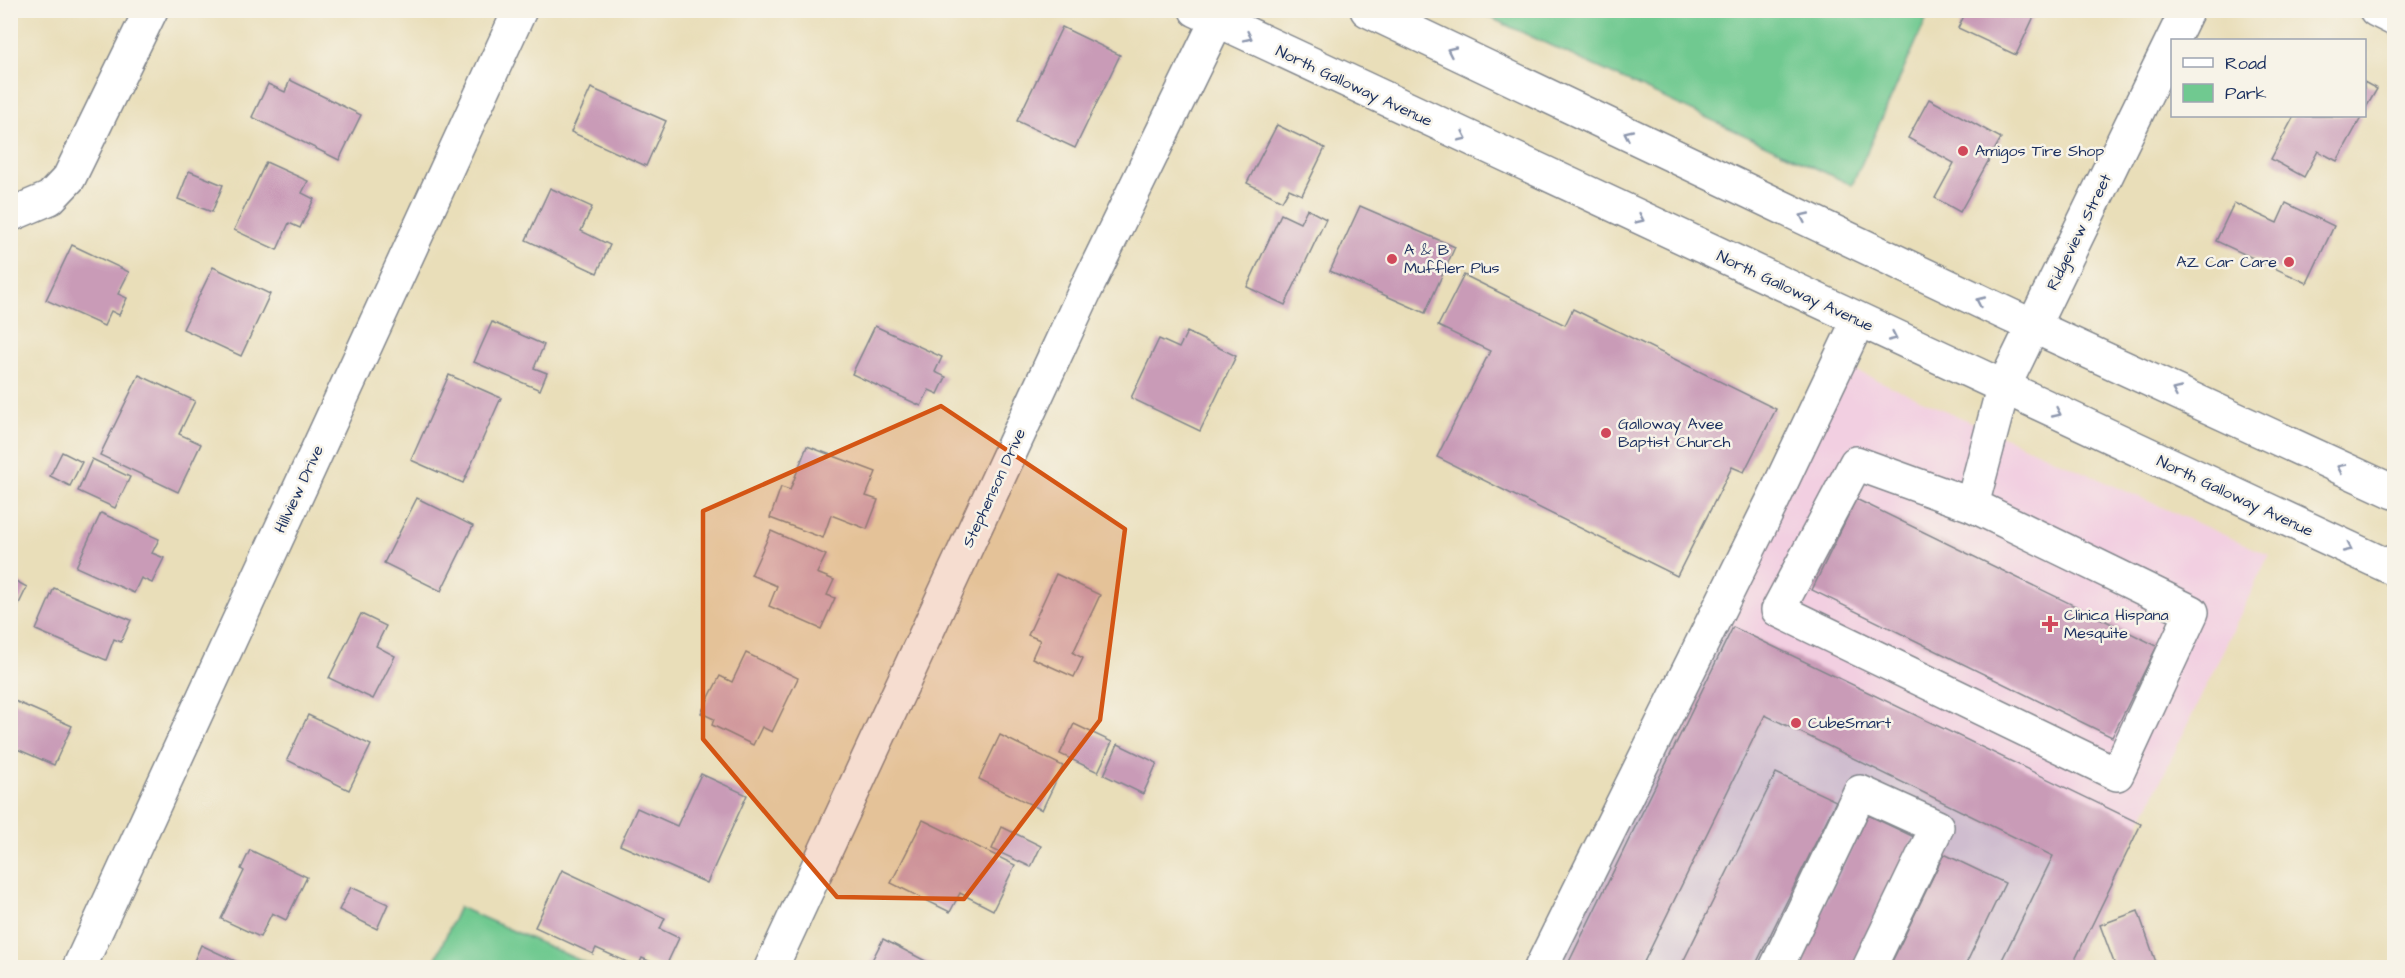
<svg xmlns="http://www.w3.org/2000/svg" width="2405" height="978" font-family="'Architects Daughter',sans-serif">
	<rect width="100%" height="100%" fill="#f7f3e8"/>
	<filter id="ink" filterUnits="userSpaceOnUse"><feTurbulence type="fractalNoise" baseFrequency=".0167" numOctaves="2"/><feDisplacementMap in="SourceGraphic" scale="12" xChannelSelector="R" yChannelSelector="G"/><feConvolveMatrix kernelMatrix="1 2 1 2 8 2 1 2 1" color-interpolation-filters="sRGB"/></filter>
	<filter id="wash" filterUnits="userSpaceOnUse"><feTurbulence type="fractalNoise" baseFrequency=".008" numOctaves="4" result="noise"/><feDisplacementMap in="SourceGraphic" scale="24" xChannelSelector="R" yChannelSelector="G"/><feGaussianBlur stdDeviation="1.35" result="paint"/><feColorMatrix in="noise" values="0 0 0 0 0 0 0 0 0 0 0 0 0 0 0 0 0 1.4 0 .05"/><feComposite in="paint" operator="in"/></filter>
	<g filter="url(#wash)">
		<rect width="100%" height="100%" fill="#e9deb9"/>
		<path fill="#f2cfe1" d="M1839,363l430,192 -130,271 -424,-205z"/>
		<path fill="#cfbdcf" d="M1715,621l424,205 -70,141 -521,1z"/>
		<g fill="#70c990" stroke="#467c77" stroke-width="1.5">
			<path d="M1476,11h454l-78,174z"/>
			<path d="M459,907l136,60h-163z"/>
		</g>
		<g id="blocks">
			<g fill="#c99bb7">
				<path d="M1967,10h70l-21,45 -58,-27z"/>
				<path d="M1062,27l58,28 -45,93 -58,-27z"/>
				<path d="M290,80l71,35 -22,45 -87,-43 16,-33 17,8z"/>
				<path d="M2364,82l13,7 -13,22z"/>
				<path d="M591,88l75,33 -20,45 -75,-34z"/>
				<path d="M1929,99l72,39 -41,74 -25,-14 19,-35 -46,-25z"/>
				<path d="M2294,116h68l-25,45 -19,-10 -14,26 -33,-18z"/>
				<path d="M1277,125l48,23 -23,47 -13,-6 -7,12 -35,-18z"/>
				<path d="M266,162l42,19 -6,12 12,6 -14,29 -11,-5 -12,27 -43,-20z"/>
				<path d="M189,171l34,14 -11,27 -34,-13z"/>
				<path d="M550,188l42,19 -11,24 29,14 -13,28 -71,-33z"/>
				<path d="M2234,203l43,20 9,-20 48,23 -27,57 -91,-42z"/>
				<path d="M1360,206l95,41 -30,66 -95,-42z"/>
				<path d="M1307,209l19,10 -41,86 -38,-18 34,-73 19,9z"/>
				<path d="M72,245l57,27 -11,22 9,4 -8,17 -8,-4 -7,15 -58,-26z"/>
				<path d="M213,267l57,27 -29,62 -58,-27z"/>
				<path d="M1464,275l101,50 8,-16 203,100 -32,63 -12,-5 -55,109 -240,-119 53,-106 -52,-25z"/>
				<path d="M492,322l52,23 -10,23 13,5 -7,17 -66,-28z"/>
				<path d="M875,326l67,31 -7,15 11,5 -8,17 -9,-4 -8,16 -69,-32z"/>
				<path d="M1187,332l49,24 -36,75 -69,-33 28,-59 20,9z"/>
				<path d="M139,375l56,26 -16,33 22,10 -23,48 -78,-37z"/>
				<path d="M449,375l52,23 -38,85 -52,-23z"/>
				<path d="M807,446l69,26 -10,24 12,4 -11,29 -36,-14 -8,23 -53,-20 11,-31 9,3z"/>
				<path d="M62,452l20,10 -12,24 -20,-10z"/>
				<path d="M92,459l38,18 -15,31 -37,-17z"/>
				<path d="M417,498l56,28 -32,65 -57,-28z"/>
				<path d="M1856,499l301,147 -45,91 -300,-147z"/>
				<path d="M101,513l58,26 -7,14 12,5 -12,25 -11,-5 -7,15 -58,-26z"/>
				<path d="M771,531l55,24 -9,18 17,7 -7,15 8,3 -14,31 -52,-23 8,-20 -26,-11z"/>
				<path d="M1056,574l44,21 -27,58 10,5 -9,19 -42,-19 8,-18 -12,-5z"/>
				<path d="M10,578l17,9 -14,29 -3,-1z"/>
				<path d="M54,588l77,32 -10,22 -7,-3 -8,21 -70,-30z"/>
				<path d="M361,614l25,12 -10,20 19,10 -22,43 -44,-21z"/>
				<path d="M1733,627l408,197 -70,144h-73l55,-112 -288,-141 -124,253h-75z"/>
				<path d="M746,653l52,25 -26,54 -10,-5 -9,18 -41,-20 2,-6 -13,-6 19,-37 12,6z"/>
				<path d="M10,699l62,27 -18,39 -44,-19z"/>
				<path d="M308,715l63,30 -22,45 -62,-30z"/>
				<path d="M1074,724l38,18 -14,30 -38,-18z"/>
				<path d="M1000,735l63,31 -21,44 -63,-31z"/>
				<path d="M1118,744l39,19 -14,31 -39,-19z"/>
				<path d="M1776,773l60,28 -82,167h-74z"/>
				<path d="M701,774l46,21 -40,88 -87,-38 17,-37 40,18z"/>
				<path d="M1868,815l46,22 -63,131h-57z"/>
				<path d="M923,820l92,45 -22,45 -33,-17 -10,19 -59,-29z"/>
				<path d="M1002,827l39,19 -10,21 -39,-18z"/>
				<path d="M250,850l57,27 -21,43 -14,-7 -12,24 -39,-18 23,-48 -3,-2z"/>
				<path d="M1944,854l61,29 -41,85h-75z"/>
				<path d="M562,870l103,48 -5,11 19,9 -14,30 -23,-10 -4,9 -42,-19 -3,6 -58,-27z"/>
				<path d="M351,887l37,17 -11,25 -38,-19z"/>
				<path d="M2138,911l20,57h-42l-16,-43z"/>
				<path d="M883,939l56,29h-71z"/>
				<path d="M201,945l49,23h-59z"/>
			</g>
		</g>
	</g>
	<g filter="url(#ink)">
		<use href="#blocks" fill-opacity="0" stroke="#82868c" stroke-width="1.5"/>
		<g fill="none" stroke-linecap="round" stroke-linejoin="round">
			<defs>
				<g id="minor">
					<path d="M2376,10l18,9"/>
					<path d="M10,215l40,-17 19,-20 82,-168"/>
					<path d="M1972,505l220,107 -75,162 -339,-164 78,-147 116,42 31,-117 184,-378"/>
					<path d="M79,968l441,-958"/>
					<path d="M771,968l314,-677 137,-281"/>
					<path d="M1541,968l232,-468 85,-179"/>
					<path d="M1776,968l84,-176 77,35 -68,141"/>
				</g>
				<g id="major">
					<path d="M1196,10l1198,559"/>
					<path d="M1367,10l642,305 385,177"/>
				</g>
			</defs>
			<use href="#minor" stroke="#82868c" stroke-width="36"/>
			<use href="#major" stroke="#82868c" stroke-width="36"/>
			<use href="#minor" stroke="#fff" stroke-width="33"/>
			<use href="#major" stroke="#fff" stroke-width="33"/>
		</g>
		<defs><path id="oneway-chevron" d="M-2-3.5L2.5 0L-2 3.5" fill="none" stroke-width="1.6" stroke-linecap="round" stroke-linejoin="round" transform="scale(1.5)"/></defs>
		<g stroke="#8d97ae">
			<use href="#oneway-chevron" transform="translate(1248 37) rotate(25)"/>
			<use href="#oneway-chevron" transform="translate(1451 51) rotate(-155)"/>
			<use href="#oneway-chevron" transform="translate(1628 134) rotate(-155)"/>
			<use href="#oneway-chevron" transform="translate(1463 137) rotate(25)"/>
			<use href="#oneway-chevron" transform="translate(1804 217) rotate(-155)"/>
			<use href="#oneway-chevron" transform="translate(1640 219) rotate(25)"/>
			<use href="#oneway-chevron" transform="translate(1980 301) rotate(-155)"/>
			<use href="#oneway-chevron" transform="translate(1893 337) rotate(25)"/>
			<use href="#oneway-chevron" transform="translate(2176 391) rotate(-155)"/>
			<use href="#oneway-chevron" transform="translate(2057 413) rotate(25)"/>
			<use href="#oneway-chevron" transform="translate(2341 468) rotate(-155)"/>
			<use href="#oneway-chevron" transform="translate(2348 548) rotate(25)"/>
		</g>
	</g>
	<path fill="#d45514" fill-opacity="0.2" stroke="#d45514" stroke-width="4.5" stroke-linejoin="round" d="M941,406l184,123 -25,191 -136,179 -127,-2 -134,-158v-228z"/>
	<g fill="#d1495b" stroke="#f7f3e8" stroke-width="2">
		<circle cx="1963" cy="151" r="6"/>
		<circle cx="1392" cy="259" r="6"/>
		<circle cx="2289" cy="262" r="6"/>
		<circle cx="1606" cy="433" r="6"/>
		<path d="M2047 615h6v6h6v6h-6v6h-6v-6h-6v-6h6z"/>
		<circle cx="1796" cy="723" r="6"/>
	</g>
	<g text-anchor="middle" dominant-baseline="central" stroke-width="5" stroke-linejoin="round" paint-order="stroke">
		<g font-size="16" fill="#1b2f5e" stroke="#f7f3e8">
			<text transform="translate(1354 86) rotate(25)">North Galloway Avenue</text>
			<text transform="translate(2079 232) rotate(-64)">Ridgeview Street</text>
			<text transform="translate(1795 291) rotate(25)">North Galloway Avenue</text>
			<text transform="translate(994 488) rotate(-65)">Stephenson Drive</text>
			<text transform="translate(299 489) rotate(-65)">Hillview Drive</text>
			<text transform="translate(2235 496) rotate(25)">North Galloway Avenue</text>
		</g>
		<g font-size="16" fill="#1b2f5e" stroke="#f7f3e8" text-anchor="start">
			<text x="1975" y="151">Amigos Tire Shop</text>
			<text x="1404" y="250">A &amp; B<tspan x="1404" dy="18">Muffler Plus</tspan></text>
			<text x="2277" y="262" text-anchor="end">AZ Car Care</text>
			<text x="1618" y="424">Galloway Avee<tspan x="1618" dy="18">Baptist Church</tspan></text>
			<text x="2064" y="615">Clinica Hispana<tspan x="2064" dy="18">Mesquite</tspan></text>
			<text x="1808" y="723">CubeSmart</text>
		</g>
	</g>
	<rect width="2405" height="978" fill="none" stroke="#f7f3e8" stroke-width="36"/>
	<rect x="2171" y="39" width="195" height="78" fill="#f7f3e8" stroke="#9fa5b1" stroke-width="1.5"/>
	<rect x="2183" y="58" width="30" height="9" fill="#ffffff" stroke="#9fa5b1" stroke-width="1.5"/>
	<text x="2225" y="69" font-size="18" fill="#1b2f5e">Road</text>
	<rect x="2183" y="84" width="30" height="18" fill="#70c990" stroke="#9fa5b1" stroke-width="1.5"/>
	<text x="2225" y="99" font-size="18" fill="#1b2f5e">Park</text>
</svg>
